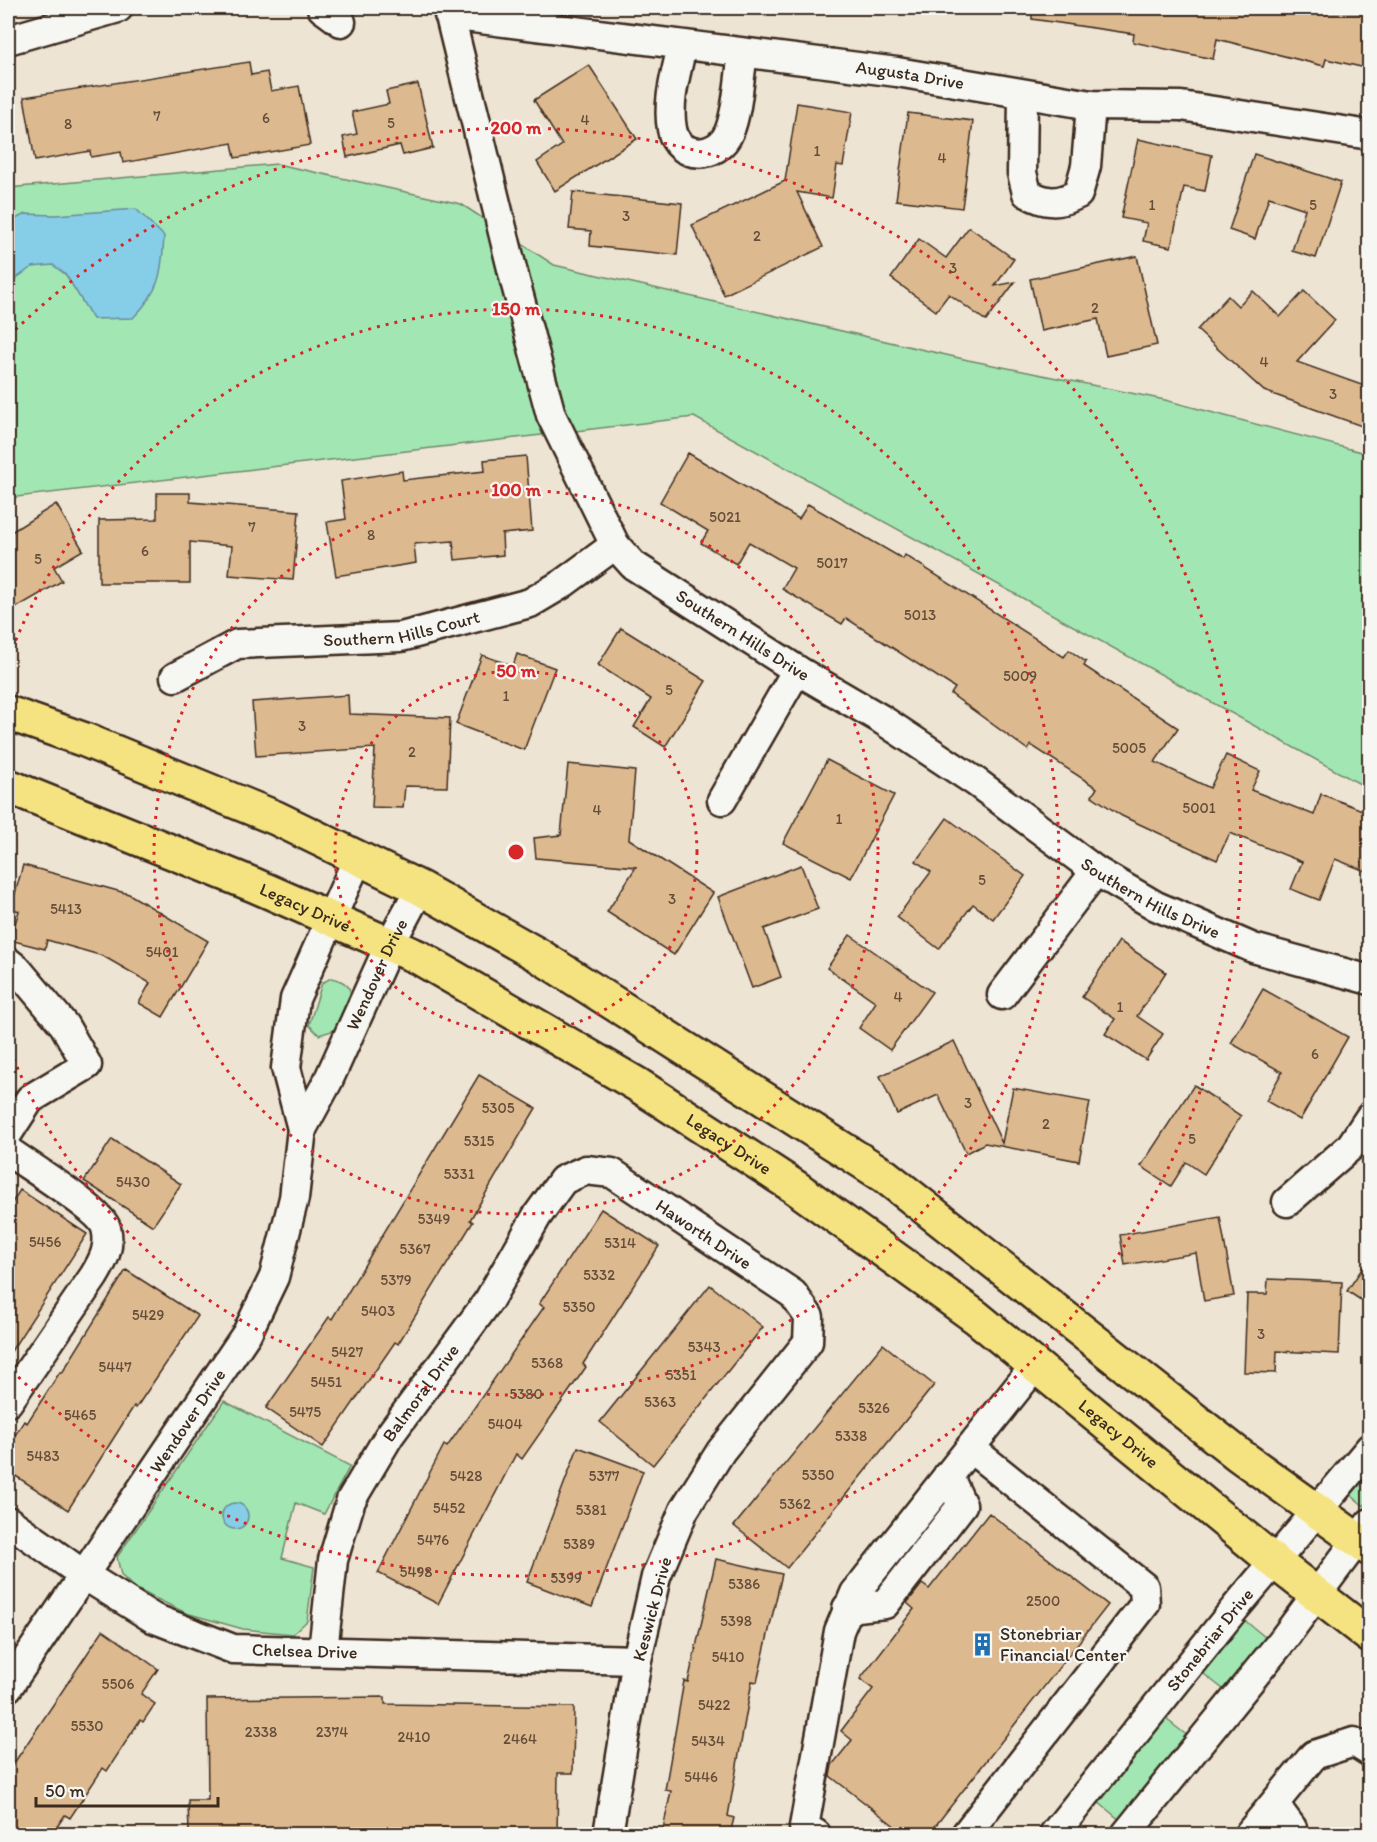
<svg xmlns="http://www.w3.org/2000/svg" width="1377" height="1842" font-family="Itim,sans-serif">
	<rect width="100%" height="100%" fill="#eee4d4"/>
	<filter id="ink" filterUnits="userSpaceOnUse"><feTurbulence type="fractalNoise" baseFrequency=".0167" numOctaves="2"/><feDisplacementMap in="SourceGraphic" scale="12" xChannelSelector="R" yChannelSelector="G"/><feConvolveMatrix kernelMatrix="1 2 1 2 8 2 1 2 1" color-interpolation-filters="sRGB"/></filter>
	<g filter="url(#ink)">
		<g fill="#a2e7b3" stroke="#6e8868" stroke-width="1.5">
			<path d="M277,164l184,40 93,61 414,95 197,40 204,54v335l-675,-372 -686,81v-310z"/>
			<path d="M331,978c35,7 14,32 4,52l-16,5 -10,-10 13,-42z"/>
			<path d="M224,1401l126,65 -26,48 -28,-11 -14,55 32,9 -7,54 -14,13 -50,-5 -57,-16 -52,-25 -13,-13 -4,-18z"/>
			<path d="M1369,1463v36l-5,7 -17,-14z"/>
			<path d="M1243,1619l28,23 -43,51 -28,-22z"/>
			<path d="M1166,1719l23,18 -68,84 -23,-19z"/>
		</g>
		<g fill="#86cde7" stroke="#688c97" stroke-width="1.5">
			<path d="M136,209l28,27c-2,37 -4,55 -31,82l-40,1 -27,-44 -13,-10 -21,2 -17,12 -7,1v-57l17,-9 30,1z"/>
			<circle cx="235" cy="1516" r="13"/>
		</g>
		<g fill="#ddb98f" stroke="#3b2a1e" stroke-width="1.5">
			<path d="M1032,8h338v61l-44,-10 -2,7 -107,-27 -4,20 -80,-17 1,-8 -102,-15z"/>
			<path d="M249,62l2,13 16,-3 4,19 28,-5 11,59 -75,13 -3,-15 -109,20 -2,-11 -30,5 -1,-6 -55,10 -11,-64z"/>
			<path d="M589,65l48,74 -82,52 -18,-29 25,-17 -28,-45z"/>
			<path d="M418,84l15,64 -30,7 -3,-10 -53,12 -4,-20 14,-3 -5,-22 37,-8 -3,-13z"/>
			<path d="M797,103l55,9 -9,54 -6,-1 -5,33 -35,-6 26,55 -99,48 -32,-70 93,-44z"/>
			<path d="M908,113l65,8 -11,87 -66,-8z"/>
			<path d="M1138,139l74,16 -7,36 -21,-4 -13,60 -28,-6 4,-18 -26,-5z"/>
			<path d="M1254,154l87,28 -25,76 -24,-7 13,-42 -36,-12 -14,42 -26,-9z"/>
			<path d="M573,192l109,11 -5,52 -87,-9 1,-15 -22,-2z"/>
			<path d="M969,227l45,32 -19,27 20,-4 -29,39 -37,-27 -13,17 -45,-33 28,-39 27,19z"/>
			<path d="M1137,256l20,89 -51,11 -8,-37 -57,12 -11,-52z"/>
			<path d="M1253,291l27,26 24,-26 31,29 -38,42 73,26v41l-106,-38 -67,-61 31,-34 10,10z"/>
			<path d="M688,453l111,66 9,-15 95,55 2,-4 159,102 5,-7 17,12 -2,4 94,62 -23,34 55,26 16,-33 34,16 -9,19 63,25 7,-21 49,19v60l-35,-14 -16,41 -28,-11 11,-27 -72,-29 -13,27 -95,-44 -30,-20 5,-8 -66,-43 -3,5 -77,-56 4,-6 -109,-70 -4,6 -60,-35 12,-21 -45,-26 -13,22 -35,-21 7,-12 -48,-29z"/>
			<path d="M526,456l6,75 -30,3 1,21 -48,5 -2,-19 -39,3 2,19 -80,13 -9,-54 19,-3 -5,-38 61,-10 1,9 82,-9 -1,-11z"/>
			<path d="M157,493h33v9l109,9 -6,69 -64,-5 3,-29 -42,-4v41h-91v-63l58,-1z"/>
			<path d="M56,504l27,46 -29,17 8,14 -48,28 -6,-10v-65z"/>
			<path d="M621,628l85,53 -41,66 -31,-20 17,-28 -53,-34z"/>
			<path d="M517,654l38,14 -31,82 -68,-26 26,-69 31,11z"/>
			<path d="M348,695l1,19 101,4 -3,69 -42,-1 -2,22 -31,-1 3,-59 -119,8 -4,-54z"/>
			<path d="M827,760l67,35 -43,83 -68,-35z"/>
			<path d="M568,764l67,7 -6,68 84,54 -39,62 -67,-43 29,-45 -100,-9 -2,-20 27,-3z"/>
			<path d="M947,818l78,58 -32,43 -20,-15 -34,45 -42,-32 34,-45 -15,-11z"/>
			<path d="M23,865l106,29 79,47 -45,76 -24,-14 11,-20 -47,-27 -56,-16 -2,9 -35,-9 9,-29 -8,-3z"/>
			<path d="M801,865l17,44 -54,20 17,48 -29,11 -34,-91z"/>
			<path d="M850,935l82,57 -42,58 -31,-22 17,-26 -49,-34z"/>
			<path d="M1119,941l47,31 -29,44 26,18 -17,26 -41,-26 10,-15 -33,-22z"/>
			<path d="M1263,989l85,48 -48,83 -34,-19 16,-29 -51,-29z"/>
			<path d="M954,1041l48,102 11,-55 77,14 -11,59 -94,-18 -19,10 -28,-58 -41,19 -17,-38z"/>
			<path d="M479,1075l57,33 -66,112 3,2 -75,122 -3,-2 -72,105 -57,-39 63,-91 3,2z"/>
			<path d="M1194,1085l47,31 -37,58 -18,-12 -15,24 -30,-20z"/>
			<path d="M112,1139l69,45 -28,42 -69,-45z"/>
			<path d="M20,1190l67,44 -79,122v-147z"/>
			<path d="M601,1209l58,37 -76,118 3,3 -64,92 -6,-5 -78,150 -60,-31 66,-128 3,2 97,-140 -5,-3z"/>
			<path d="M1220,1217l14,79 -30,5 -8,-48 -71,12 -5,-30z"/>
			<path d="M1370,1257v49l-23,-15z"/>
			<path d="M126,1270l72,46 -62,92 -2,-2 -66,104 -60,-39v-25l16,-25 3,2 33,-51 2,1z"/>
			<path d="M1268,1279l74,3 -3,72 -62,-3 -1,22 -32,-1 3,-78h20z"/>
			<path d="M710,1285l53,42 -110,138 -53,-43z"/>
			<path d="M883,1344l51,41 -147,183 -53,-42z"/>
			<path d="M578,1447l65,24 -51,136 -65,-25z"/>
			<path d="M989,1513l119,92 -179,229h-24l-75,-58 2,-11 20,-25 -11,-9 32,-42 -13,-10 54,-70 -7,-6 15,-19 7,5z"/>
			<path d="M716,1559l66,15 -25,108 -5,-1 -24,135 6,2 -4,16h-68l9,-43 -6,-1 19,-109 4,1z"/>
			<path d="M103,1630l55,39 -17,25 14,10 -12,18 -3,-2 -33,51 -4,-3 -33,50 -5,-3 -13,19h-44v-62z"/>
			<path d="M385,1697v7l189,3 -1,66h-15l-1,61h-368l-1,-34h20l-1,-101z"/>
		</g>
		<g fill="none" stroke-linecap="round" stroke-linejoin="round">
			<defs>
				<g id="minor">
					<path d="M322,8l19,14"/>
					<path id="s1" d="M448,8l67,273 36,134 64,130 18,20 164,105 84,49 95,63 120,89 60,35 97,42 117,32"/>
					<path id="s2" d="M449,15l448,57 194,33 90,1 189,29"/>
					<path d="M8,40l110,-32"/>
					<path d="M682,46c-6,28 -15,55 -10,83 5,31 46,31 57,3 9,-21 10,-55 14,-78"/>
					<path d="M1023,95l-1,78 5,20c19,11 32,11 51,1l8,-28 5,-61"/>
					<path id="s3" d="M175,677l62,-33 164,-7 129,-34 32,-19 53,-39"/>
					<path d="M722,800l75,-130"/>
					<path d="M8,962l9,7 47,56 23,40 -57,34 -22,34"/>
					<path d="M1002,995l94,-124"/>
					<path d="M302,1129l-16,-61 9,-69 63,-141"/>
					<path d="M8,1151c19,14 93,59 98,77 5,19 -3,33 -12,48l-86,126"/>
					<path d="M1287,1202l63,-55 20,-30"/>
					<path id="s4" d="M8,1521l76,54 69,43 80,31 404,11"/>
					<path d="M847,1608l38,-4 77,-99 -14,-30"/>
					<path id="s5" d="M323,1651l10,-91 18,-60 38,-64 100,-136 48,-84 26,-36 23,-10 26,3 181,121 16,23 -1,25 -87,109 -37,59 -28,67 -19,83 -29,174"/>
					<path id="s6" d="M8,1687l239,-354 27,-56 20,-79 8,-69 26,-48 62,-137 30,-56"/>
					<path d="M1275,1805l17,23v6"/>
					<path d="M816,1834l-12,-7 35,-196 16,-38 180,-227"/>
					<path d="M966,1834l179,-230 -1,-17 -174,-139"/>
					<path id="s7" d="M1054,1834l182,-227 134,-159"/>
					<path d="M1126,1834l156,-193 88,-118"/>
					<path d="M1249,1834l65,-79 40,-13 16,10"/>
				</g>
				<g id="major">
					<path d="M8,713l77,27 191,78 144,70 118,67 347,221 354,279 131,94"/>
					<path id="s8" d="M8,786l246,99 166,73 218,127 157,102 181,130 300,246 94,73"/>
				</g>
			</defs>
			<use href="#minor" stroke="#3b2a1e" stroke-width="33"/>
			<use href="#major" stroke="#3b2a1e" stroke-width="38"/>
			<use href="#minor" stroke="#f6f6f2" stroke-width="28"/>
			<use href="#major" stroke="#f5e382" stroke-width="33"/>
		</g>
	</g>
	<g fill="none" stroke="#d62828" stroke-width="3" stroke-dasharray="3 6">
		<circle cx="516" cy="852" r="181"/>
		<circle cx="516" cy="852" r="362"/>
		<path d="M9 657A543 543 0 1 1 9 1047"/>
		<path d="M9 336A724 724 0 1 1 9 1368"/>
	</g>
	<defs>
		<symbol id="building-bare" viewBox="-9 -9 18 18"><path d="M-4-6H4V6H1V3H-1V6H-4ZM-2.5-4.3h1.7v1.8h-1.7ZM.8-4.3h1.7v1.8H.8ZM-2.5-1h1.7V.8h-1.7ZM.8-1h1.7V.8H.8Z" fill="#1f6fb2" stroke="#f6f6f2" stroke-width="2.5" paint-order="stroke"/></symbol>
	</defs>
	<g fill-rule="evenodd">
		<use href="#building-bare" x="966" y="1628" width="33" height="33"/>
	</g>
	<g text-anchor="middle" dominant-baseline="central" stroke-width="4.5" stroke-linejoin="round" paint-order="stroke">
		<g font-size="15" fill="#644e3a">
			<text x="157" y="116">7</text>
			<text x="266" y="118">6</text>
			<text x="585" y="120">4</text>
			<text x="391" y="123">5</text>
			<text x="68" y="124">8</text>
			<text x="817" y="151">1</text>
			<text x="942" y="158">4</text>
			<text x="1152" y="205">1</text>
			<text x="1313" y="205">5</text>
			<text x="626" y="216">3</text>
			<text x="757" y="236">2</text>
			<text x="953" y="268">3</text>
			<text x="1095" y="308">2</text>
			<text x="1264" y="362">4</text>
			<text x="1333" y="394">3</text>
			<text x="725" y="517">5021</text>
			<text x="252" y="527">7</text>
			<text x="371" y="535">8</text>
			<text x="145" y="551">6</text>
			<text x="38" y="559">5</text>
			<text x="832" y="563">5017</text>
			<text x="920" y="615">5013</text>
			<text x="1020" y="676">5009</text>
			<text x="669" y="690">5</text>
			<text x="506" y="696">1</text>
			<text x="302" y="726">3</text>
			<text x="1129" y="748">5005</text>
			<text x="412" y="752">2</text>
			<text x="1199" y="808">5001</text>
			<text x="597" y="810">4</text>
			<text x="839" y="819">1</text>
			<text x="982" y="880">5</text>
			<text x="672" y="899">3</text>
			<text x="66" y="909">5413</text>
			<text x="162" y="952">5401</text>
			<text x="898" y="997">4</text>
			<text x="1120" y="1007">1</text>
			<text x="1315" y="1054">6</text>
			<text x="968" y="1103">3</text>
			<text x="498" y="1108">5305</text>
			<text x="1046" y="1124">2</text>
			<text x="1192" y="1139">5</text>
			<text x="479" y="1141">5315</text>
			<text x="459" y="1174">5331</text>
			<text x="133" y="1182">5430</text>
			<text x="434" y="1219">5349</text>
			<text x="45" y="1242">5456</text>
			<text x="620" y="1243">5314</text>
			<text x="415" y="1249">5367</text>
			<text x="599" y="1275">5332</text>
			<text x="396" y="1280">5379</text>
			<text x="579" y="1307">5350</text>
			<text x="378" y="1311">5403</text>
			<text x="148" y="1315">5429</text>
			<text x="1261" y="1334">3</text>
			<text x="704" y="1347">5343</text>
			<text x="347" y="1352">5427</text>
			<text x="547" y="1363">5368</text>
			<text x="115" y="1367">5447</text>
			<text x="681" y="1375">5351</text>
			<text x="326" y="1382">5451</text>
			<text x="526" y="1394">5380</text>
			<text x="660" y="1402">5363</text>
			<text x="874" y="1408">5326</text>
			<text x="305" y="1412">5475</text>
			<text x="80" y="1415">5465</text>
			<text x="505" y="1424">5404</text>
			<text x="851" y="1436">5338</text>
			<text x="43" y="1456">5483</text>
			<text x="818" y="1475">5350</text>
			<text x="466" y="1476">5428</text>
			<text x="604" y="1476">5377</text>
			<text x="795" y="1504">5362</text>
			<text x="449" y="1508">5452</text>
			<text x="591" y="1510">5381</text>
			<text x="433" y="1540">5476</text>
			<text x="579" y="1544">5389</text>
			<text x="416" y="1572">5498</text>
			<text x="566" y="1578">5399</text>
			<text x="744" y="1584">5386</text>
			<text x="1043" y="1601">2500</text>
			<text x="736" y="1621">5398</text>
			<text x="728" y="1657">5410</text>
			<text x="118" y="1684">5506</text>
			<text x="714" y="1705">5422</text>
			<text x="87" y="1726">5530</text>
			<text x="261" y="1732">2338</text>
			<text x="332" y="1732">2374</text>
			<text x="414" y="1737">2410</text>
			<text x="520" y="1739">2464</text>
			<text x="708" y="1741">5434</text>
			<text x="701" y="1777">5446</text>
		</g>
		<g font-size="18" fill="#3b2a1e" stroke="#f6f6f2">
			<text stroke="none"><textPath href="#s2" startOffset="465">Augusta Drive</textPath></text>
			<text stroke="none"><textPath href="#s3" startOffset="236">Southern Hills Court</textPath></text>
			<text stroke="none"><textPath href="#s1" startOffset="722">Southern Hills Drive</textPath></text>
			<text stroke="none"><textPath href="#s1" startOffset="1208">Southern Hills Drive</textPath></text>
			<text stroke="none"><textPath href="#s8" startOffset="321">Legacy Drive</textPath></text>
			<text stroke="none"><textPath href="#s6" startOffset="812">Wendover Drive</textPath></text>
			<text stroke="none"><textPath href="#s8" startOffset="807">Legacy Drive</textPath></text>
			<text stroke="none"><textPath href="#s5" startOffset="700">Haworth Drive</textPath></text>
			<text stroke="none"><textPath href="#s5" startOffset="282">Balmoral Drive</textPath></text>
			<text stroke="none"><textPath href="#s6" startOffset="321">Wendover Drive</textPath></text>
			<text stroke="none"><textPath href="#s8" startOffset="1293">Legacy Drive</textPath></text>
			<text transform="translate(652 1609) rotate(-75)">Keswick Drive</text>
			<text stroke="none"><textPath href="#s7" startOffset="249">Stonebriar Drive</textPath></text>
			<text stroke="none"><textPath href="#s4" startOffset="332">Chelsea Drive</textPath></text>
		</g>
		<g font-size="18" fill="#3b2a1e" stroke="#f6f6f2" text-anchor="start">
			<text x="1000" y="1634">Stonebriar<tspan x="1000" dy="21">Financial Center</tspan></text>
		</g>
	</g>
	<circle cx="516" cy="852" r="9" fill="#d62828" stroke="#f6f6f2" stroke-width="3"/>
	<g font-size="18" text-anchor="middle" font-weight="bold" fill="#d62828" stroke="#f6f6f2" stroke-width="4.5" stroke-linejoin="round" paint-order="stroke">
		<text x="516" y="134">200 m</text>
		<text x="516" y="315">150 m</text>
		<text x="516" y="496">100 m</text>
		<text x="516" y="677">50 m</text>
	</g>
	<rect width="1377" height="1842" fill="none" stroke="#f6f6f2" stroke-width="30"/>
	<rect x="15" y="15" width="1347" height="1812" fill="none" stroke="#3b2a1e" stroke-width="2" filter="url(#ink)"/>
	<path d="M36 1797v9h182v-9" fill="none" stroke="#3b2a1e" stroke-width="3"/>
	<text x="45" y="1797" font-size="18" fill="#3b2a1e" stroke="#f6f6f2" stroke-width="4.5" paint-order="stroke">50 m</text>
</svg>
